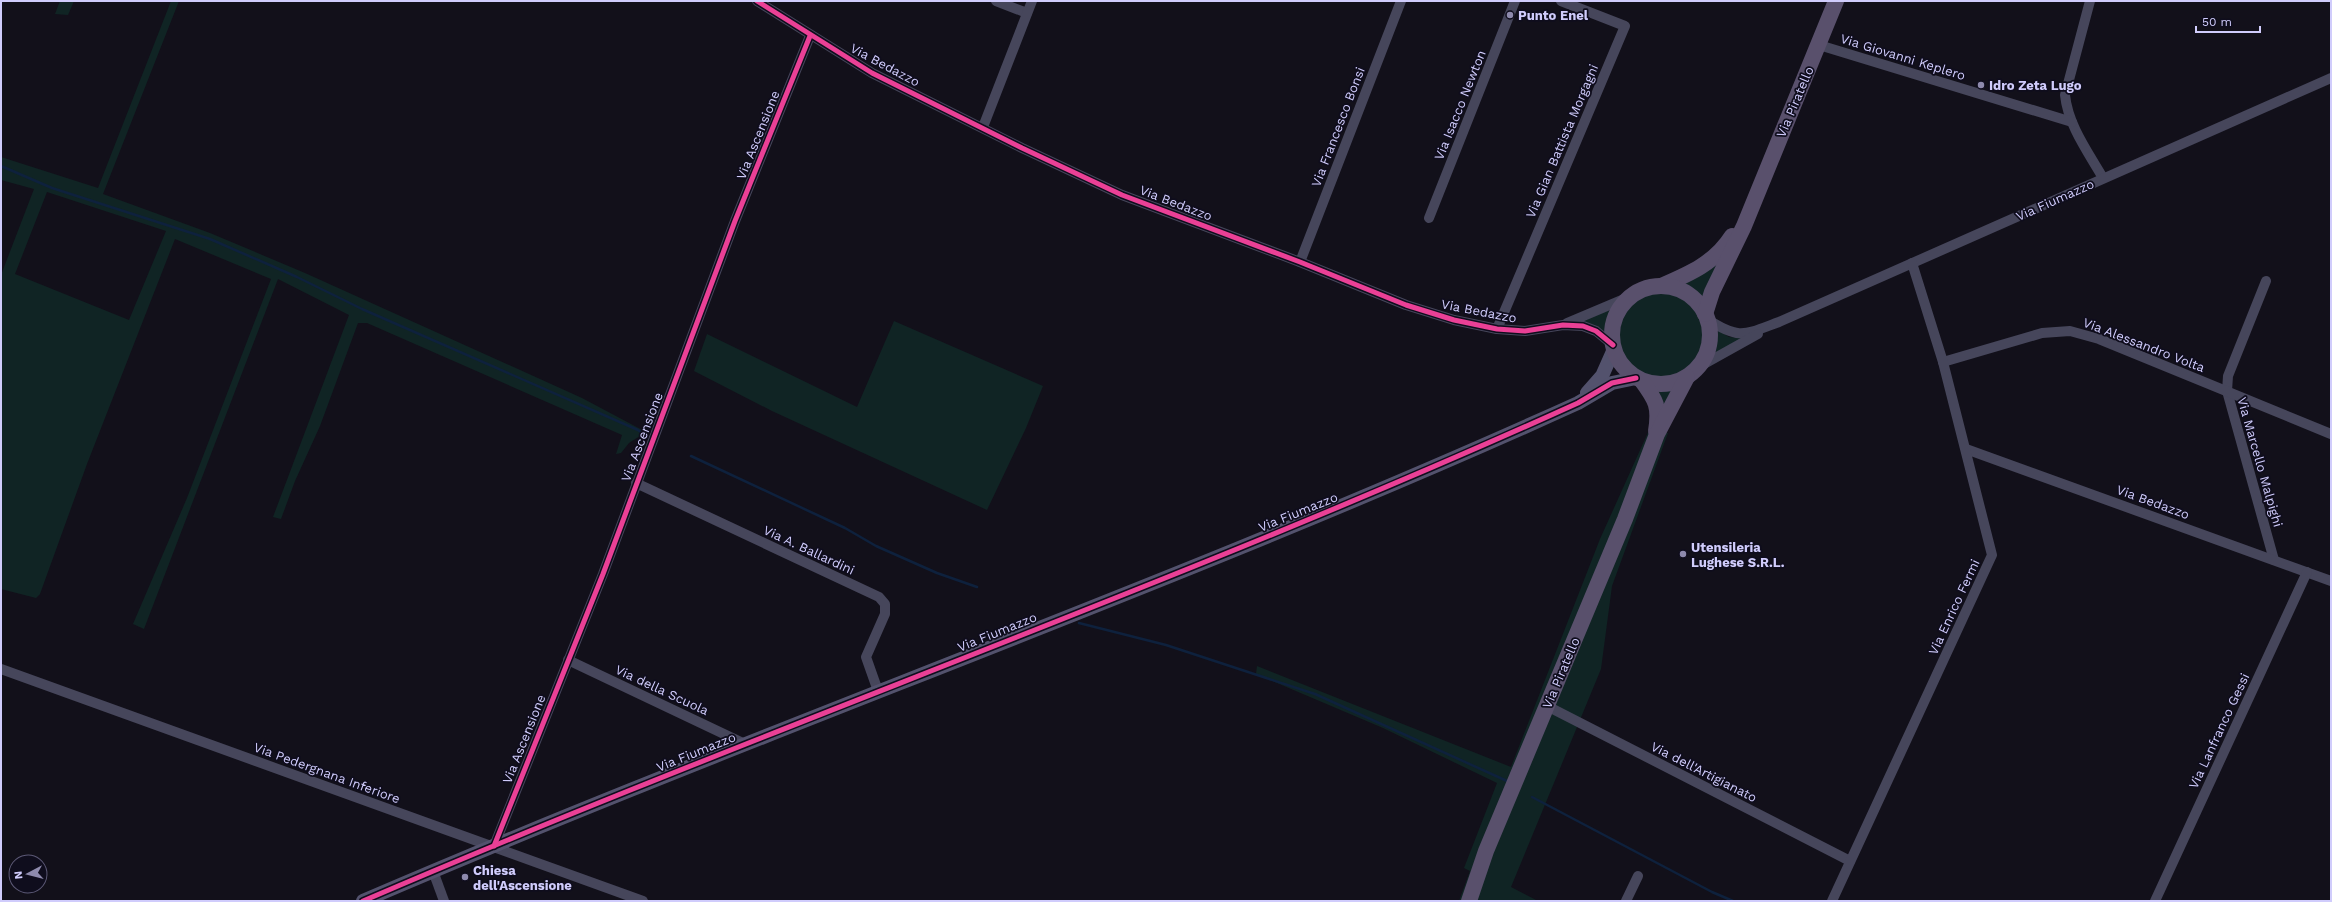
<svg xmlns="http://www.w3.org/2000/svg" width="2332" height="902" font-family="'Work Sans',sans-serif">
	<rect width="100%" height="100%" fill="#12101a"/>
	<g fill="#102424" fill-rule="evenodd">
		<path d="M60,1h14l-6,14 -13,-1z"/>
		<path d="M171,1h8l-76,193 107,39 95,40 277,125 64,34 -17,11 -8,10 -5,1 6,-19 -255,-112h-9l-38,103 -25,55 -14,38 -8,-2 76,-202 -71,-36 -134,350 -11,-5 54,-126 84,-219 -96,-40 -88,225 -47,130 -4,4 -35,-9v-314l33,-86 -33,-9v-23l97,31zM47,192l119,39 -37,89 -114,-46z"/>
		<path d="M1726,253l-22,46 -13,-12 -12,-5z"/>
		<circle cx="1661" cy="335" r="43"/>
		<path d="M1611,310l-6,22 -25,-13z"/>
		<path d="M894,321l149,65 -17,42 -39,82 -215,-99 -78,-40 13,-37 150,73z"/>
		<path d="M1718,330l11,7 14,1 -29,18z"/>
		<path d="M1675,390l-11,26 -11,-25z"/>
		<path d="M1650,428l18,5 -56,153 -11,83 -90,218 27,14h-79l11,-30 -6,-3 33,-85 -114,-55 -127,-54 1,-8 254,101 89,-228z"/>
	</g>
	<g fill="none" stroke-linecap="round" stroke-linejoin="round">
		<g stroke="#0e213d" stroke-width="2.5">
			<path d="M1,166l51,22 158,51 87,38 65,32 276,121 8,6"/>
			<path d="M691,456l154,72 31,18 61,27 40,14"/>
			<path d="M1079,623l87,22 149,49 192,87"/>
			<path d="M1532,797l180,95 21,9"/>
		</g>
		<g stroke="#46465b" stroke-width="10">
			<path d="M757,1l115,72 150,75 100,47 178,67 106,43 48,15 43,9 28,2 38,-6 20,1 13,5 17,14"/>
			<path d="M996,1l31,12"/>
			<path d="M2090,1l-25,94c3,30 23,57 38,83"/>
			<path d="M1819,45l253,77"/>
			<path d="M983,127l49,-126"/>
			<path d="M1429,218l86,-217"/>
			<path d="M1300,262l101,-261"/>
			<path d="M2266,281l-38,95 -1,15 47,169"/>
			<path d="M1707,319c32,21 37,16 72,3l552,-244"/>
			<path d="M1567,323l64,-27"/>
			<path d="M1497,329l128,-303 -64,-25"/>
			<path d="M1943,362l99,-29 28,-2 29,8 232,95"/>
			<path d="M1697,368l61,-34"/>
			<path d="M1966,449l365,132"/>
			<path d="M636,483l243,114 6,7v10l-19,43 12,34"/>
			<path d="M568,660l177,84"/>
			<path d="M1,669l642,232"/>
			<path d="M1547,706l303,155"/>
			<path d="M494,846l109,-272 132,-353 75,-185"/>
			<path d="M433,871l11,30"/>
			<path d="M1626,901l12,-25"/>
			<path d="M1832,901l160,-346 -49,-193 -31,-99"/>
			<path d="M2155,901l152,-329"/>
		</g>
		<g stroke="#53526d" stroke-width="14">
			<path d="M1587,393l15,-17 12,-27"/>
			<path d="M363,901c402,-173 816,-317 1215,-498l34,-20 24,-5"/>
		</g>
		<g stroke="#59506c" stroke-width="16">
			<path d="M1661,286c28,-12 54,-23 71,-50"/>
			<circle cx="1661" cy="335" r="49"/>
			<path d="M1705,314l7,-22 32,-66 92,-225"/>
			<path d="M1642,381c14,19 18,26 14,50"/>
			<path d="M1469,901l17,-50 139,-332 32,-85 30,-57"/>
		</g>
		<defs>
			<g id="cycleway">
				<path d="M757,1l115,72 150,75 100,47 178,67 106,43 48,15 43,9 28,2 38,-6 20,1 13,5 17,14"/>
				<path d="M494,846l109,-272 132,-353 75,-185"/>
				<path d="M363,901c402,-173 816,-317 1215,-498l34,-20 24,-5"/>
			</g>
		</defs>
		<use href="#cycleway" stroke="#0f0d1d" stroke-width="8"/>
		<use href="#cycleway" stroke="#ea4096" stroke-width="5"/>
	</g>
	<g fill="#8e8aad" stroke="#0f0d1d" stroke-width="1.5">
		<circle cx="1510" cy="15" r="4"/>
		<circle cx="1981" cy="85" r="4"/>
		<circle cx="1683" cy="554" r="4"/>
		<circle cx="465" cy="877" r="4"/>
	</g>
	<g text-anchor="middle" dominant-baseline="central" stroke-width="3.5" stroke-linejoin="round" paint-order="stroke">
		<g font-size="13" font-weight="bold" fill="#d0ccfc" stroke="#0f0d1d" text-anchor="start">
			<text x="1518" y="15">Punto Enel</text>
			<text x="1989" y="85">Idro Zeta Lugo</text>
			<text x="1691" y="547">Utensileria<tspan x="1691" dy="15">Lughese S.R.L.</tspan></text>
			<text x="473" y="870">Chiesa<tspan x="473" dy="15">dell'Ascensione</tspan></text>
		</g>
		<g font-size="13" fill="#d0ccfc" stroke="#0f0d1d">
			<text transform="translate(1903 57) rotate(17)">Via Giovanni Keplero</text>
			<text transform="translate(885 65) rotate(28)">Via Bedazzo</text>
			<text transform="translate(1795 102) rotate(-67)">Via Piratello</text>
			<text transform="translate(1460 105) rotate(-68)">Via Isacco Newton</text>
			<text transform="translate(1338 127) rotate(-69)">Via Francesco Bonsi</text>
			<text transform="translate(758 135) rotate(-68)">Via Ascensione</text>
			<text transform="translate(1562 141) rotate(-67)">Via Gian Battista Morgagni</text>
			<text transform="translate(2055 200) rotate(-24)">Via Fiumazzo</text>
			<text transform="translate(1176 203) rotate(21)">Via Bedazzo</text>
			<text transform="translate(1479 311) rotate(11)">Via Bedazzo</text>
			<text transform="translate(2144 345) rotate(21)">Via Alessandro Volta</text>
			<text transform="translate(642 437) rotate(-69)">Via Ascensione</text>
			<text transform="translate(2260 462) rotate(74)">Via Marcello Malpighi</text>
			<text transform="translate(2153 502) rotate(20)">Via Bedazzo</text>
			<text transform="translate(1298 512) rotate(-22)">Via Fiumazzo</text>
			<text transform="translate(809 550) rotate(25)">Via A. Ballardini</text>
			<text transform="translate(1954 607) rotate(-65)">Via Enrico Fermi</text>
			<text transform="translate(997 632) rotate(-22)">Via Fiumazzo</text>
			<text transform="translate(1561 673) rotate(-67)">Via Piratello</text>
			<text transform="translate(662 690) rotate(25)">Via della Scuola</text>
			<text transform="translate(2219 731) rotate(-65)">Via Lanfranco Gessi</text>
			<text transform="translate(524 739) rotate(-68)">Via Ascensione</text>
			<text transform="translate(696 752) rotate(-22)">Via Fiumazzo</text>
			<text transform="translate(1704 772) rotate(27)">Via dell'Artigianato</text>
			<text transform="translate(327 773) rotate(20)">Via Pedergnana Inferiore</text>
		</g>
	</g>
	<rect width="2332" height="902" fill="none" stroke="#d0ccfc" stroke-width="4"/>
	<g transform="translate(28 874) rotate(263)"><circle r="19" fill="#0f0d1d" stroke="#5c5976"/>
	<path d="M0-3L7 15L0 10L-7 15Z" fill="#8e8aad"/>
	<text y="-6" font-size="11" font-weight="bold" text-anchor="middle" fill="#d0ccfc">N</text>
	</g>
	<path d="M2196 26v6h64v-6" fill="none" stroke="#d0ccfc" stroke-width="2"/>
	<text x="2202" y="26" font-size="12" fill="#d0ccfc" stroke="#0f0d1d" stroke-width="3" paint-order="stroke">50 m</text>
</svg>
